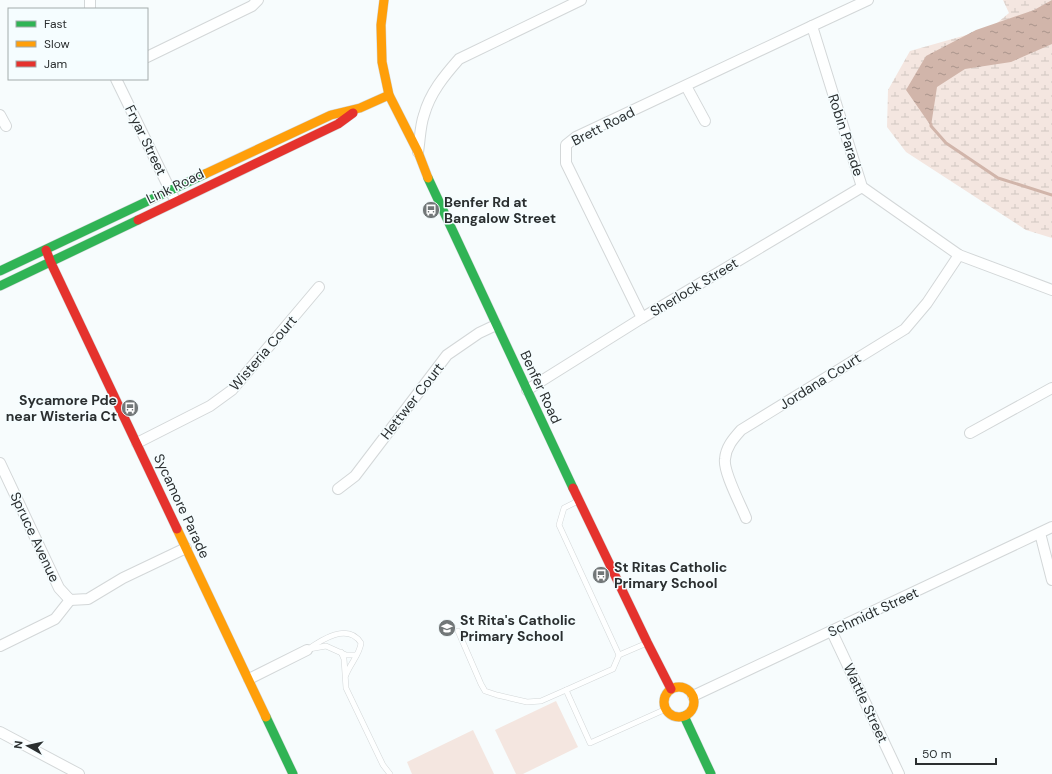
<svg xmlns="http://www.w3.org/2000/svg" width="1052" height="774" font-family="'DM Sans',sans-serif">
	<defs>
		<pattern id="wetland-marsh" width="20" height="14" patternUnits="userSpaceOnUse"><rect width="20" height="14" fill="#f4e6e0"/><path d="M1 5h8M5 5V1M11 12h8M15 12V8" fill="none" stroke="#d1c6c0"/></pattern>
		<pattern id="water-ripples" width="26" height="14" patternUnits="userSpaceOnUse"><rect width="26" height="14" fill="#d1b5aa"/><path d="M2 4q2-2 4 0t4 0M15 11q2-2 4 0t4 0" fill="none" stroke="#aa948b"/></pattern>
	</defs>
	<rect width="100%" height="100%" fill="#f7fcfd"/>
	<g fill="#f4e6e0">
		<path d="M556,701l22,46 -55,27h-7l-21,-44z"/>
		<path d="M473,730l21,44h-82l-5,-12z"/>
	</g>
	<path fill="url(#wetland-marsh)" d="M1003,0h49v238l-26,-8 -120,-78 -19,-25 1,-37 22,-39 81,-23 18,-15z"/>
	<path fill="url(#water-ripples)" d="M1052,0v44l-41,18 -46,7 -28,18 -6,39 -25,-36 20,-34 50,-26 58,-20z"/>
	<g fill="none" stroke-linecap="round" stroke-linejoin="round">
		<path stroke="#d1b5aa" stroke-width="3" d="M931,124v2l15,17 52,35 54,17"/>
		<defs>
			<g id="lane">
				<path d="M578,501l-14,7 -5,17 60,130 -6,14 -47,21 24,53 76,-34"/>
				<path d="M458,631l23,53 4,7 12,4 30,7 14,-1 25,-11"/>
				<path d="M309,649l17,-3 20,9h10"/>
				<path d="M307,650c14,-10 41,-28 54,-7 -1,11 -11,21 -15,32"/>
				<path d="M341,652l3,7 2,29 37,77 7,9"/>
				<path d="M619,655l28,-12"/>
			</g>
			<g id="street">
				<path d="M90,0v9"/>
				<path d="M868,0l-56,26 50,161 97,68 93,35"/>
				<path d="M147,57l105,-51 6,-6"/>
				<path d="M116,79l57,117"/>
				<path d="M686,86l19,35"/>
				<path d="M0,115l6,11"/>
				<path d="M418,152c2,-12 2,-26 6,-37 6,-22 20,-39 35,-56l122,-59"/>
				<path d="M642,318l-76,-155v-18l10,-8 236,-111"/>
				<path d="M527,390l115,-72 220,-131"/>
				<path d="M970,433l82,-45"/>
				<path d="M137,443l73,-37 22,-16 87,-103"/>
				<path d="M0,463l59,125 11,12 18,-1 35,-21 63,-30"/>
				<path d="M338,489l17,-13 92,-121 32,-22 17,-8"/>
				<path d="M746,518c-5,-13 -23,-46 -21,-59 1,-12 8,-20 16,-29l164,-101 22,-26 32,-48"/>
				<path d="M1040,533l12,47"/>
				<path d="M832,632l67,142"/>
				<path d="M0,646l55,-27 15,-19"/>
				<path d="M249,679l58,-29"/>
				<path d="M693,696l359,-169"/>
				<path d="M0,732l79,42"/>
			</g>
			<g id="fast">
				<path d="M428,178l145,310"/>
				<path d="M0,271l205,-97"/>
				<path d="M0,286l138,-66"/>
				<path d="M684,716l27,58"/>
				<path d="M266,717l27,57"/>
			</g>
			<g id="slow">
				<path d="M384,0l-3,25 1,37 7,33 29,57 10,26"/>
				<path d="M205,174l126,-59 29,-7 29,-13"/>
				<path d="M177,529l89,188"/>
				<circle cx="679" cy="702" r="15"/>
			</g>
			<g id="jam">
				<path d="M138,220l200,-96 15,-11"/>
				<path d="M46,250l5,13 126,266"/>
				<path d="M573,488l74,154 24,47"/>
			</g>
		</defs>
		<use href="#lane" stroke="#d3d7d8" stroke-width="6"/>
		<use href="#street" stroke="#d3d7d8" stroke-width="12"/>
		<use href="#fast" stroke="#d3d7d8" stroke-width="10"/>
		<use href="#slow" stroke="#d3d7d8" stroke-width="10"/>
		<use href="#jam" stroke="#d3d7d8" stroke-width="10"/>
		<use href="#lane" stroke="#feffff" stroke-width="5"/>
		<use href="#street" stroke="#feffff" stroke-width="10"/>
		<use href="#fast" stroke="#30b455" stroke-width="9"/>
		<use href="#slow" stroke="#ff9f0a" stroke-width="9"/>
		<use href="#jam" stroke="#e5322d" stroke-width="9"/>
	</g>
	<defs>
		<symbol id="bus-disc" viewBox="-11 -11 22 22"><circle r="9.5" fill="#727778" stroke="#f5fdff"/><path d="M-5-6H5V4H4V6H2V4H-2V6H-4V4H-5ZM-3.5-4V0h7V-4ZM-3.5 1.2v1.5H-2V1.2ZM2 1.2v1.5H3.5V1.2Z" fill="#fff"/></symbol>
		<symbol id="school-disc" viewBox="-11 -11 22 22"><circle r="9.5" fill="#727778" stroke="#f5fdff"/><path d="M0-5L7-2L0 1L-7-2ZM-4 1L0 2.5L4 1V4Q0 6-4 4Z" fill="#fff"/></symbol>
	</defs>
	<g fill-rule="evenodd">
		<use href="#bus-disc" x="421" y="200" width="20" height="20"/>
		<use href="#bus-disc" x="120" y="398" width="20" height="20"/>
		<use href="#bus-disc" x="591" y="565" width="20" height="20"/>
		<use href="#school-disc" x="437" y="618" width="20" height="20"/>
	</g>
	<g text-anchor="middle" dominant-baseline="central" stroke-width="3" stroke-linejoin="round" paint-order="stroke">
		<g font-size="14" fill="#2b2f30" stroke="#f5fdff">
			<text transform="translate(603 126) rotate(-27)">Brett Road</text>
			<text transform="translate(846 135) rotate(72)">Robin Parade</text>
			<text transform="translate(146 140) rotate(64)">Fryar Street</text>
			<text transform="translate(175 186) rotate(-26)">Link Road</text>
			<text transform="translate(694 287) rotate(-31)">Sherlock Street</text>
			<text transform="translate(263 353) rotate(-49)">Wisteria Court</text>
			<text transform="translate(820 381) rotate(-32)">Jordana Court</text>
			<text transform="translate(541 387) rotate(65)">Benfer Road</text>
			<text transform="translate(412 401) rotate(-52)">Hettwer Court</text>
			<text transform="translate(182 506) rotate(65)">Sycamore Parade</text>
			<text transform="translate(35 537) rotate(65)">Spruce Avenue</text>
			<text transform="translate(873 612) rotate(-25)">Schmidt Street</text>
			<text transform="translate(866 703) rotate(65)">Wattle Street</text>
		</g>
		<g font-size="14" font-weight="bold" fill="#2b2f30" stroke="#f5fdff" text-anchor="start">
			<text x="444" y="202">Benfer Rd at<tspan x="444" dy="16">Bangalow Street</tspan></text>
			<text x="117" y="400" text-anchor="end">Sycamore Pde<tspan x="117" dy="16">near Wisteria Ct</tspan></text>
			<text x="614" y="567">St Ritas Catholic<tspan x="614" dy="16">Primary School</tspan></text>
			<text x="460" y="620">St Rita's Catholic<tspan x="460" dy="16">Primary School</tspan></text>
		</g>
	</g>
	<rect x="8" y="8" width="140" height="72" fill="#f5fdff" stroke="#a4abac"/>
	<rect x="16" y="21" width="20" height="6" fill="#30b455" stroke="#a4abac"/>
	<text x="44" y="28" font-size="12" fill="#2b2f30">Fast</text>
	<rect x="16" y="41" width="20" height="6" fill="#ff9f0a" stroke="#a4abac"/>
	<text x="44" y="48" font-size="12" fill="#2b2f30">Slow</text>
	<rect x="16" y="61" width="20" height="6" fill="#e5322d" stroke="#a4abac"/>
	<text x="44" y="68" font-size="12" fill="#2b2f30">Jam</text>
	<g transform="translate(28 746) rotate(278)" stroke="#f5fdff" stroke-width="3" paint-order="stroke">
	<path d="M0-3L7 15L0 10L-7 15Z" fill="#2b2f30"/>
	<text y="-6" font-size="11" font-weight="bold" text-anchor="middle" fill="#2b2f30">N</text>
	</g>
	<path d="M916 758v6h80v-6" fill="none" stroke="#2b2f30" stroke-width="2"/>
	<text x="922" y="758" font-size="12" fill="#2b2f30" stroke="#f5fdff" stroke-width="3" paint-order="stroke">50 m</text>
</svg>
